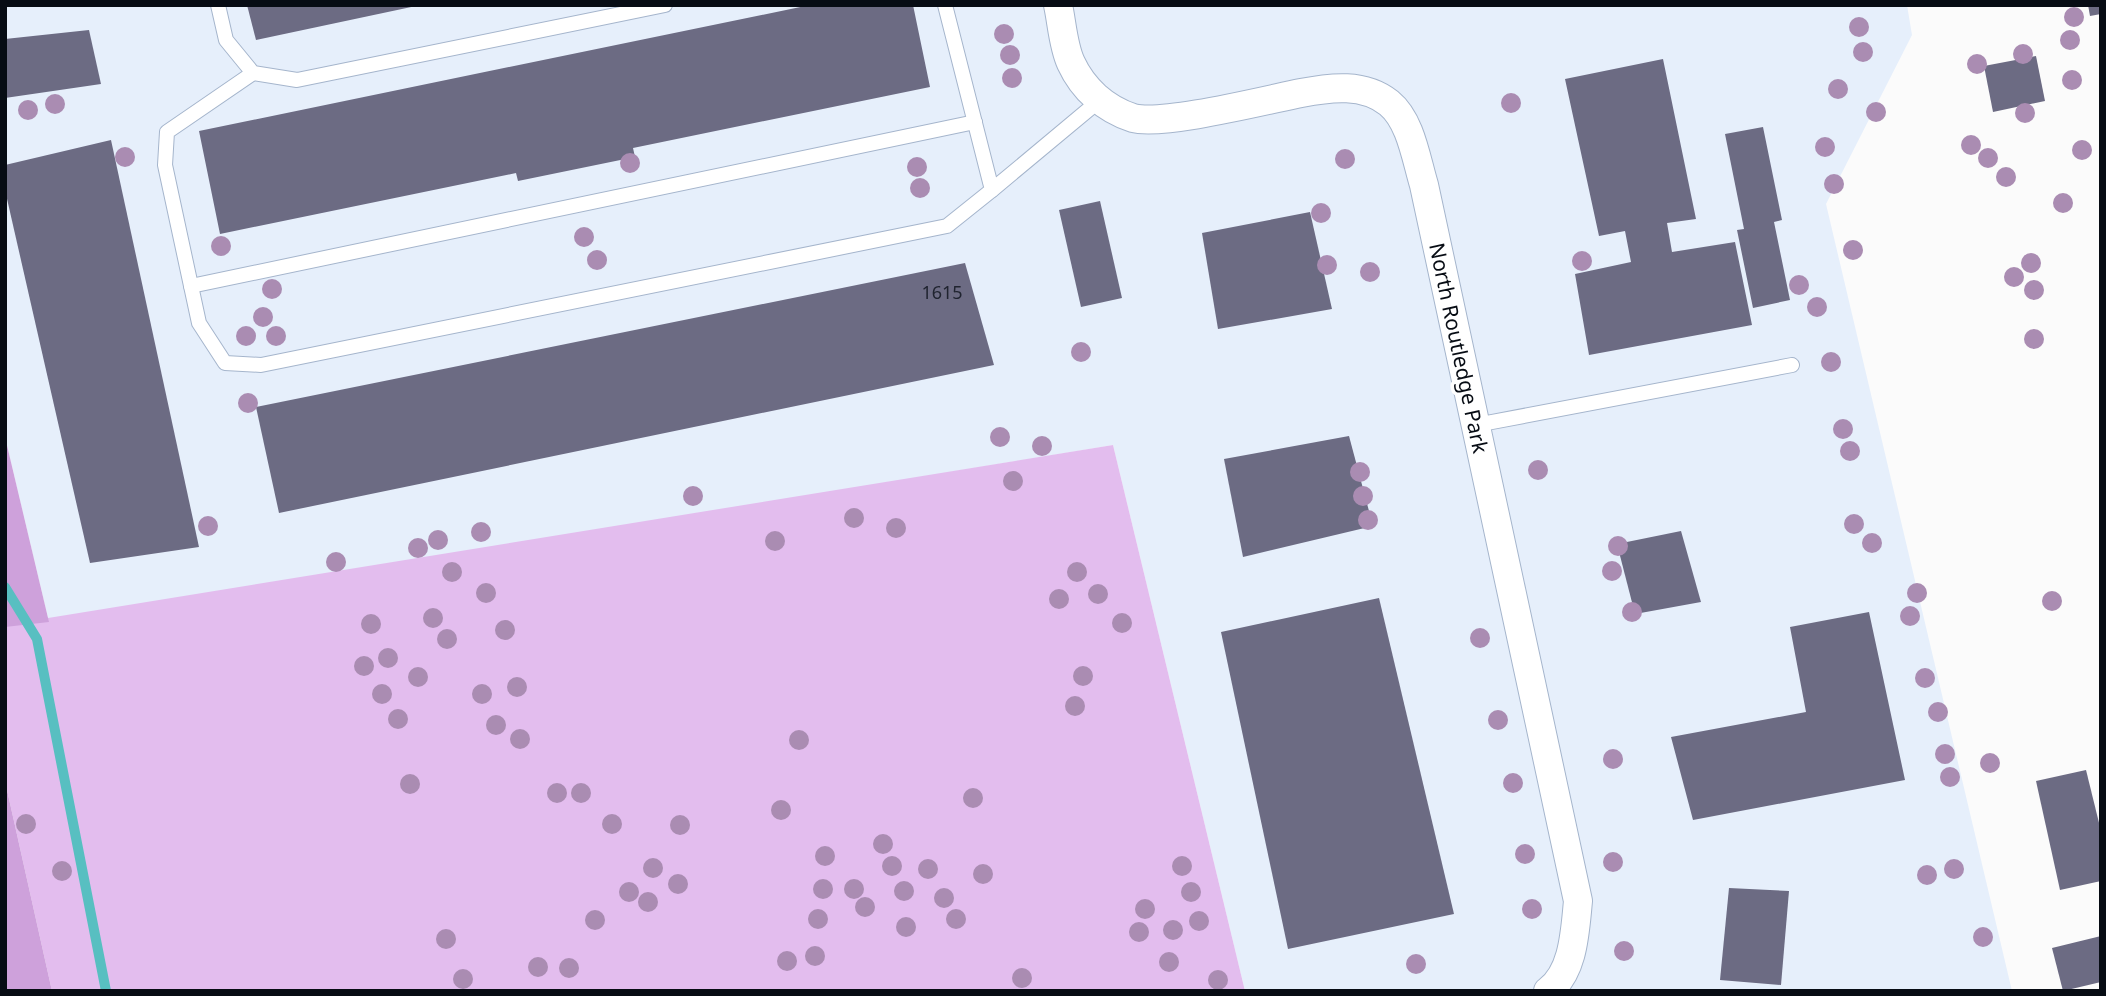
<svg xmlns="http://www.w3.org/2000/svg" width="2106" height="996" font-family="'Noto Sans',sans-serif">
	<rect width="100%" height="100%" fill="#fbfbfb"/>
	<path fill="#e6effb" d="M5,5h1902l5,30 -86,169 186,787h-767l-132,-546 -1064,177 -44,-185z"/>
	<path fill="#e3bdee" d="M1113,445l132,546h-1193l-47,-210v-156z"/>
	<g fill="#cea1db">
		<path d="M5,437l44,185 -44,5z"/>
		<path d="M5,781l47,210h-47z"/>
	</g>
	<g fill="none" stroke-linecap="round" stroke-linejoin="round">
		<path stroke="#58bfc1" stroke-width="10" d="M5,587l32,52 69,352"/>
	</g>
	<g fill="#6c6b83">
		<path d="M247,5h169v1l-160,34z"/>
		<path d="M810,5h103l17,82 -297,61 2,9 -117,24 -2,-8 -296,61 -21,-103z"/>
		<path d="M2088,5h13v9l-11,2z"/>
		<path d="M89,30l12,54 -96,14v-59z"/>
		<path d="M2036,56l9,45 -52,11 -9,-46z"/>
		<path d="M1663,59l33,160 -29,4 5,29 63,-10 17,83 -163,30 -14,-81 56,-12 -6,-31 -26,5 -34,-157z"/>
		<path d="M1763,127l19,93 -8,2 16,78 -37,8 -16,-78 7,-1 -19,-95z"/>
		<path d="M111,140l88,407 -109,16 -85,-373v-25z"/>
		<path d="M1100,201l22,97 -41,9 -22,-97z"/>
		<path d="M1310,212l22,97 -114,20 -16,-96z"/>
		<path d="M965,263l29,102 -715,148 -23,-106z"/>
		<path d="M1349,436l24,90 -130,31 -19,-98z"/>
		<path d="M1681,531l20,71 -66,12 -18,-70z"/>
		<path d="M1379,598l75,316 -166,35 -67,-317z"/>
		<path d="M1869,612l36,168 -212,40 -22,-83 135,-25 -16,-85z"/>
		<path d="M2086,770l15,61v50l-41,9 -24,-109z"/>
		<path d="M1729,888l60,3 -8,94 -61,-5z"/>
		<path d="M2101,936v46l-38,9 -11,-43z"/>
	</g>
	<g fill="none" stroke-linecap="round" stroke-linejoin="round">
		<defs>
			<g id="service">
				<path d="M218,5l8,35 27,33 44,7 368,-75"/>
				<path d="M253,73l-86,59 -2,33 34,158 26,40 36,2 686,-139 45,-36 -47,-185"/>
				<path d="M992,190l108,-90"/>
				<path d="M191,286l784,-164"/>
				<path d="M1476,425l316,-60"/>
			</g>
			<path id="minor" d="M1058,5c4,18 5,41 13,58 12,26 34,46 62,55 30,8 133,-18 168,-25 30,-6 63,-10 88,10 22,18 27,56 35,82l154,716c-3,29 -4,71 -30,90"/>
		</defs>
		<use href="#service" stroke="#a5b5cc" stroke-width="16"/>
		<use href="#minor" stroke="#a5b5cc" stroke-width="30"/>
		<use href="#service" stroke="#fff" stroke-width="14"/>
		<use href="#minor" stroke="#fff" stroke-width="28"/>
	</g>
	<g fill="#aa8cb2">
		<circle cx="2074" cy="17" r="10"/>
		<circle cx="1859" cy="27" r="10"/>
		<circle cx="1004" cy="34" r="10"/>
		<circle cx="2070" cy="40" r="10"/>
		<circle cx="1863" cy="52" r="10"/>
		<circle cx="2023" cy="54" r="10"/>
		<circle cx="1010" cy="55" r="10"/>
		<circle cx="1977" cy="64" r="10"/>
		<circle cx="1012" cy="78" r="10"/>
		<circle cx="2072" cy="80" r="10"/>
		<circle cx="1838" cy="89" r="10"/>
		<circle cx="1511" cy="103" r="10"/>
		<circle cx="55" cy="104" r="10"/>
		<circle cx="28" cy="110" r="10"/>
		<circle cx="1876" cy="112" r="10"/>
		<circle cx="2025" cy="113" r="10"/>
		<circle cx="1971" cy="145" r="10"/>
		<circle cx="1825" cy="147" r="10"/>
		<circle cx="2082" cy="150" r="10"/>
		<circle cx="125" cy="157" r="10"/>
		<circle cx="1988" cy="158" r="10"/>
		<circle cx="1345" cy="159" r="10"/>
		<circle cx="630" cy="163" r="10"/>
		<circle cx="917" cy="167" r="10"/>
		<circle cx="2006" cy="177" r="10"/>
		<circle cx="1834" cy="184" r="10"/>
		<circle cx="920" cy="188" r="10"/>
		<circle cx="2063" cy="203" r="10"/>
		<circle cx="1321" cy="213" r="10"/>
		<circle cx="584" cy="237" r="10"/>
		<circle cx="221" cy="246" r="10"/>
		<circle cx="1853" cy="250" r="10"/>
		<circle cx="597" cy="260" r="10"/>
		<circle cx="1582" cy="261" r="10"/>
		<circle cx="2031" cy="263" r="10"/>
		<circle cx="1327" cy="265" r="10"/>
		<circle cx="1370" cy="272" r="10"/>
		<circle cx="2014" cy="277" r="10"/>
		<circle cx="1799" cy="285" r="10"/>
		<circle cx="272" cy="289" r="10"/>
		<circle cx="2034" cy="290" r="10"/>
		<circle cx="1817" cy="307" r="10"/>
		<circle cx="263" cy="317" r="10"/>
		<circle cx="246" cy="336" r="10"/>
		<circle cx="276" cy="336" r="10"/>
		<circle cx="2034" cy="339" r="10"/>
		<circle cx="1081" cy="352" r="10"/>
		<circle cx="1831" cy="362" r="10"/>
		<circle cx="248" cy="403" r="10"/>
		<circle cx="1843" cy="429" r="10"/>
		<circle cx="1000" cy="437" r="10"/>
		<circle cx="1042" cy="446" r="10"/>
		<circle cx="1850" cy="451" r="10"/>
		<circle cx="1538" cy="470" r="10"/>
		<circle cx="1360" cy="472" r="10"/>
		<circle cx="1013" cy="481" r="10"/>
		<circle cx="693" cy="496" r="10"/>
		<circle cx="1363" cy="496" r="10"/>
		<circle cx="854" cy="518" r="10"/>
		<circle cx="1368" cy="520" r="10"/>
		<circle cx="1854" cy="524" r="10"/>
		<circle cx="208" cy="526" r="10"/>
		<circle cx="896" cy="528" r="10"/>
		<circle cx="481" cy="532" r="10"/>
		<circle cx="438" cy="540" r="10"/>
		<circle cx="775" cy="541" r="10"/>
		<circle cx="1872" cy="543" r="10"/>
		<circle cx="1618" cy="546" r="10"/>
		<circle cx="418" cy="548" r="10"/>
		<circle cx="336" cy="562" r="10"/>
		<circle cx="1612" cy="571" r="10"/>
		<circle cx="452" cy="572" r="10"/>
		<circle cx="1077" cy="572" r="10"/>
		<circle cx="486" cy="593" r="10"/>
		<circle cx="1917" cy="593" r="10"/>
		<circle cx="1098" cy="594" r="10"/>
		<circle cx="1059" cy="599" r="10"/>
		<circle cx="2052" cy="601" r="10"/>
		<circle cx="1632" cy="612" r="10"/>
		<circle cx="1910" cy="616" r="10"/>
		<circle cx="433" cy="618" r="10"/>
		<circle cx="1122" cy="623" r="10"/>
		<circle cx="371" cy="624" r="10"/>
		<circle cx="505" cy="630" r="10"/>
		<circle cx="1480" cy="638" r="10"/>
		<circle cx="447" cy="639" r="10"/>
		<circle cx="388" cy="658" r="10"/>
		<circle cx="364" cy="666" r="10"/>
		<circle cx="1083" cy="676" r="10"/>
		<circle cx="418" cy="677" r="10"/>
		<circle cx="1925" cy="678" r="10"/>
		<circle cx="517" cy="687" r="10"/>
		<circle cx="382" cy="694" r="10"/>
		<circle cx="482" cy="694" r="10"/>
		<circle cx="1075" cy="706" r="10"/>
		<circle cx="1938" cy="712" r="10"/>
		<circle cx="398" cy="719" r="10"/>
		<circle cx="1498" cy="720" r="10"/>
		<circle cx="496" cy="725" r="10"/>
		<circle cx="520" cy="739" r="10"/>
		<circle cx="799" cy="740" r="10"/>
		<circle cx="1945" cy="754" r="10"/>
		<circle cx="1613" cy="759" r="10"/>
		<circle cx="1990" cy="763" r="10"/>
		<circle cx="1950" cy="777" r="10"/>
		<circle cx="1513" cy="783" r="10"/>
		<circle cx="410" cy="784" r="10"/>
		<circle cx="557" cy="793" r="10"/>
		<circle cx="581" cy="793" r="10"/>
		<circle cx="973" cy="798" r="10"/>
		<circle cx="781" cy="810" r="10"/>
		<circle cx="26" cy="824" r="10"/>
		<circle cx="612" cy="824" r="10"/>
		<circle cx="680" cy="825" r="10"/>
		<circle cx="883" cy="844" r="10"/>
		<circle cx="1525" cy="854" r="10"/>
		<circle cx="825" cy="856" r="10"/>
		<circle cx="1613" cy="862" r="10"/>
		<circle cx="892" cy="866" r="10"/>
		<circle cx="1182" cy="866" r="10"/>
		<circle cx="653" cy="868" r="10"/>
		<circle cx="928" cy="869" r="10"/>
		<circle cx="1954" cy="869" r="10"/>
		<circle cx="62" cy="871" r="10"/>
		<circle cx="983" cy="874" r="10"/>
		<circle cx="1927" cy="875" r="10"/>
		<circle cx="678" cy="884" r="10"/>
		<circle cx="823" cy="889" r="10"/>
		<circle cx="854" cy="889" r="10"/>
		<circle cx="904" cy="891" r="10"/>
		<circle cx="629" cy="892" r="10"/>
		<circle cx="1191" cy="892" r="10"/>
		<circle cx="944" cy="898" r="10"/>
		<circle cx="648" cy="902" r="10"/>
		<circle cx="865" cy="907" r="10"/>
		<circle cx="1145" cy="909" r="10"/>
		<circle cx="1532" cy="909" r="10"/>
		<circle cx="818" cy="919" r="10"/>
		<circle cx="956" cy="919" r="10"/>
		<circle cx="595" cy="920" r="10"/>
		<circle cx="1199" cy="921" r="10"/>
		<circle cx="906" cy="927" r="10"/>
		<circle cx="1173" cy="930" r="10"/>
		<circle cx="1139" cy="932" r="10"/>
		<circle cx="1983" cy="937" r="10"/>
		<circle cx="446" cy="939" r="10"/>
		<circle cx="1624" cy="951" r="10"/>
		<circle cx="815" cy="956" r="10"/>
		<circle cx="787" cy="961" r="10"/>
		<circle cx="1169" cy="962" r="10"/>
		<circle cx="1416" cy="964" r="10"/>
		<circle cx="538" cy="967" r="10"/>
		<circle cx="569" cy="968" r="10"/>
		<circle cx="1022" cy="978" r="10"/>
		<circle cx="463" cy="979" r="10"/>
		<circle cx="1218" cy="980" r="10"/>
	</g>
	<g text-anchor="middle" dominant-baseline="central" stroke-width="7" stroke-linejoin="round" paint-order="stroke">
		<g font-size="18" fill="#202430">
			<text x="942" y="292">1615</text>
		</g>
		<g font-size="21" fill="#070c14" stroke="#fff">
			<text transform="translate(1459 348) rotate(78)">North Routledge Park</text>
		</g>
	</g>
	<rect width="2106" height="996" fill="none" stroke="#070c14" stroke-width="14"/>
</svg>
